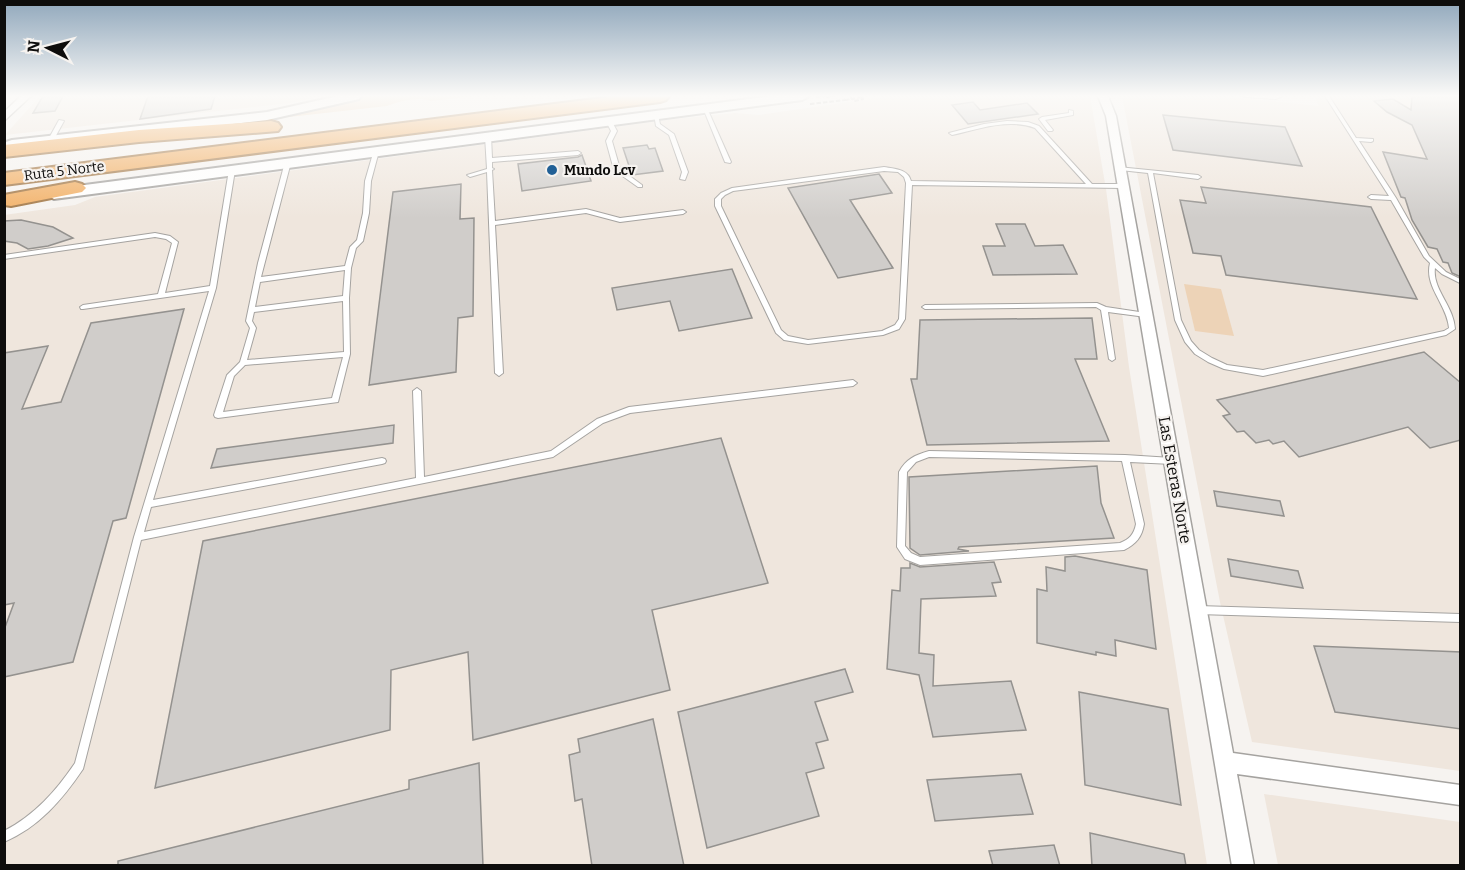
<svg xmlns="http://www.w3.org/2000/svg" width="1465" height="870" font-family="Bitter,serif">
	<rect width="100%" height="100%" fill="#f6f3f0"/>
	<g fill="#efe6dd">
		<path d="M40,96h284l-34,7 -285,32z"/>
		<path d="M891,96h199l16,93 23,178 78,498h-1202l-1,-650 71,-10 20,-8 579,-78 61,-6 24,2z"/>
		<path d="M1122,96h98l99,10 -5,-10h146v675l-208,-29 -32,-140z"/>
		<path d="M1264,794l196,28v43h-182z"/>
	</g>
	<g fill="#edd3b7">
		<path d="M364,96h111l-44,5c-12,-5 -32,0 -44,5l-98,11v-2z"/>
		<path d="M1184,284l37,5 13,47 -39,-5z"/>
	</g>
	<g fill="#d0cdca" stroke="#94928f" stroke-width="1.5">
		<path d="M43,96h20l-8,15 -22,2z"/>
		<path d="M148,96h67l-4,13 -71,10z"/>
		<path d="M1412,96h49v181l-9,-4 -4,-10 -5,-1 -6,-13 -9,-2 -16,-27 -7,-22 -4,-1 -18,-45 44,7 -15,-34 -25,-13 -13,-11 19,-2 18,11z"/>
		<path d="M973,102l7,8 47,-7 11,11 -70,10 -16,-19z"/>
		<path d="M1163,115l122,12 17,39 -129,-16z"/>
		<path d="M647,145l2,4 6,-1 8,23 -31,4 -9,-27z"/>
		<path d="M582,155l9,26 -69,10 -4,-27 60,-7z"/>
		<path d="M879,174l13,19 -42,7 43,68 -55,10 -50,-90z"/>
		<path d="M461,184l-1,35 14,-1 -1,98 -15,2 -2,54 -87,13 24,-193z"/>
		<path d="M1201,187l170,20 46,92 -191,-24 -5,-19 -28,-3 -13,-53 26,3z"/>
		<path d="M21,220l32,7 20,11 -25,8 -20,3 -11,-6 -13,-2v-20z"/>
		<path d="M996,224h29l10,22 28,-1 14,29 -84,1 -10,-29h22z"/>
		<path d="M732,269l20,49 -73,13 -9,-30 -53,9 -5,-22z"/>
		<path d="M184,309l-58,209 -13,3 -40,141 -69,15v-47l10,-27 -10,2v-252l44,-7 -26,63 39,-7 30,-79z"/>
		<path d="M1092,318l5,41h-22l34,82 -182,4 -16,-66h6l3,-59z"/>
		<path d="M1424,352l37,31v57l-31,8 -22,-21 -109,30 -15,-16 -11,3 -4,-4 -13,3 -12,-12 -7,1 -14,-16 7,-2 -13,-14z"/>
		<path d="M394,425l-1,18 -182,25 6,-19z"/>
		<path d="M721,438l47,145 -116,27 18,80 -197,50 -5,-88 -77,18 -1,60 -235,58 48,-247z"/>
		<path d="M1097,466l4,37 13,35 -155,9 -1,2 11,2 -49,4 -10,-7 -1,-71z"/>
		<path d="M1214,491l66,10 4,15 -67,-10z"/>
		<path d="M1075,556l72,14 9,79 -41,-9 1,16 -20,-4v3l-59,-12v-54l10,2 -1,-24 19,4v-14z"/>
		<path d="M1228,559l70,12 5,17 -72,-12z"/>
		<path d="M994,562l7,20 -9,1 4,13 -75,3 -2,54 15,2 -1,31 78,-5 15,49 -93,7 -14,-62 -32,-6 5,-79 8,1 1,-23h9v-5l10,4z"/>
		<path d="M1314,646l147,6v77l-126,-17z"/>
		<path d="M845,669l8,23 -38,10 13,38 -12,3 8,25 -18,5 13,43 -112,32 -29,-136z"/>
		<path d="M1079,692l89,17 13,96 -96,-20z"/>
		<path d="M653,719l31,147h-92l-10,-67 -7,2 -6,-46 11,-3 -2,-13z"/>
		<path d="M479,763l4,103h-365v-5l291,-72v-9z"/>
		<path d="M1021,774l12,40 -98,7 -8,-41z"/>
		<path d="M1090,833l94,21 2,12h-94z"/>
		<path d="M1054,845l6,21h-67l-4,-15z"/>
	</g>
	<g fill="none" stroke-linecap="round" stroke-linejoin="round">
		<defs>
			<g id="service">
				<path d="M1243,96h39l-6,3 -31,-2z"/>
				<path d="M1325,96h4l27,42 17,1v2l-2,1 -12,-1 37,57 33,58 17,16 14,7v4l-18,-9 -7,-6c-3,21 19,38 20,61l-9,6 -183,41 -39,-7 -16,-7 -13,-8 -10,-12 -10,-22 -27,-147 -28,-3 -2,-1v-2l80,8 3,2 -3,2 -45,-6 28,147 10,21 8,9 13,8 15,7 36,5 181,-39 5,-3c-2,-24 -25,-41 -19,-65l-6,-6 -33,-57 -20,-1 -3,-2 3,-2 18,1z"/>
				<path d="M703,107l4,1 24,54 -1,1 -5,-1 -22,-54z"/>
				<path d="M1069,110l4,1v4l-28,5 8,10 -1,1h-4l-9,-12 3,-2 27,-4z"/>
				<path d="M654,114l4,1 2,9 14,10 14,38 -3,8 -5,-1 2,-7 -13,-37 -13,-9z"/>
				<path d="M59,120l5,1 -11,20h-4l-1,-1z"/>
				<path d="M607,120h4l6,11 -5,10 8,28 22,16v2h-4l-24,-17 -8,-29 5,-10 -5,-10z"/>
				<path d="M1007,121l21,1 11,4 53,58h31l3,2 -3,2 -211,-3 -7,134 -6,10 -16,6 -75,9 -24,-4 -8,-7 -61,-127v-7l6,-6 11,-5 152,-21c11,2 24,2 27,14l175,3 -51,-56c-27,-10 -56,1 -83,7l-3,-2 35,-9zM884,171l14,1 6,5 2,6 -7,136 -4,6 -13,6 -74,9 -20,-4 -7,-6 -60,-124v-7l4,-4 8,-4z"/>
				<path d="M488,134l3,2 1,22 86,-7 3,2 -3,2 -86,7v6l2,1 -2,1 3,51 91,-12 34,9 63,-8 3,2 -3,2 -63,8 -34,-9 -91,12 8,148 -4,3 -4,-3 -8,-201 -17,5 -3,-2 20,-6 -2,-33z"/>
				<path d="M374,150l5,1 -8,30 -2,32 -6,28 -7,7 -5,20 -2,30 1,56 -12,48 -120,16 -3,-1 -1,-2 13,-40 13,-13 10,-34 -4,-7 12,-58 27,-101 3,-2 3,2 -30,115 84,-11 5,-19 7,-7 6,-27 2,-32zM345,270l-2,26 -88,11 5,-25zM343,301l1,51 -97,8 9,-32 -4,-7 2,-9zM343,357l-11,41 -109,14 11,-36 11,-11z"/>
				<path d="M232,168l3,2 -19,118 -63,212 229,-42 3,1 1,2 -1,2 -3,1 -231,43 -7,25 272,-54 -3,-87 4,-3 4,3 3,86 127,-26 46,-32 32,-12 224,-27 4,3 -4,3 -223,27 -27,10 -50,34 -412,83 -58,229c-21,31 -44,58 -79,73v-11c31,-16 52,-40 71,-68l59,-226 75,-246 -126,18h-2l-1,-2 3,-2 75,-11 14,-51 -6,-4 -11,-2 -151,22v-4l151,-22 15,3 8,6 -13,51 45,-7 19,-116z"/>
				<path d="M1097,303l9,4 40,6 3,2 -3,2 -38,-5 7,47 -3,2 -3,-2 -8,-49 -5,-3 -171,2 -3,-2 3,-2z"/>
				<path d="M929,451l196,4 47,3 3,1 1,2 -1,2 -3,1 -42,-2 14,62c-2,13 -8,20 -20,26l-204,15 -15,-6 -8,-12 2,-75c7,-13 16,-17 30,-21zM929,457l193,4 14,63c-2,11 -7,15 -16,19l-200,14 -9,-4 -6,-7 2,-74 9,-10z"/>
				<path d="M1198,606l262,8v8l-262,-8 -3,-1 -1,-3 1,-3z"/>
			</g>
			<g id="minor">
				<path d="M21,96h10l-27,25v-9z"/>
				<path d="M1098,96h10l8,20 117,637 227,32v20l-223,-31 17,92h-22l-126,-750z"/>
			</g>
			<g id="secondary">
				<path d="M338,96h23l-2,3 -92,21 -255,30 -8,-5 2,-3 6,-2 255,-28z"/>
				<path d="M771,96h38l-7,4 -748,99 -8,-5 8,-5z"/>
			</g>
			<g id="motorway">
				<path d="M618,96h51l-3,4 -6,2 -656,83v-12z"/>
				<path d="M271,121l7,2 3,4 -3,4 -139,11 -135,15v-12l135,-15z"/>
				<path d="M75,182l7,2 4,4 -4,4 -71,14 -7,-1v-10z"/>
			</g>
		</defs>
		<use href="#service" stroke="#a5a3a0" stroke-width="2"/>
		<use href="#minor" stroke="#a5a3a0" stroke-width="3"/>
		<use href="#secondary" stroke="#a5a3a0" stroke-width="4"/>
		<use href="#motorway" stroke="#a27746" stroke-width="4"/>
		<g stroke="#868482" stroke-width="2" stroke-dasharray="4.5 2" stroke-linecap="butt">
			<path d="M850,96l2,3"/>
			<path d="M816,97l10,-1"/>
			<path d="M826,97l10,-1"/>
			<path d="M862,97l1,2 -9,2 -2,-2z"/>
			<path d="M845,100l7,-1"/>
			<path d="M810,104l35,-4 -3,-4"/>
		</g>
		<use href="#service" fill="#fff" fill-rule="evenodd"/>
		<use href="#minor" fill="#fff" fill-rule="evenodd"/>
		<use href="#secondary" fill="#fff" fill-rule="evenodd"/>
		<use href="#motorway" fill="#f2b066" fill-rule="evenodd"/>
	</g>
	<linearGradient id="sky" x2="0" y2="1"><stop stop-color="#91a8bc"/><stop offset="0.44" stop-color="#fbfaf8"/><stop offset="1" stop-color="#fbfaf8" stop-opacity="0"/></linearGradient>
	<rect width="1465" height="218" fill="url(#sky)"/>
	<circle fill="#216096" stroke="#f6f3f0" stroke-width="2" cx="552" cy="170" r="6"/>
	<g text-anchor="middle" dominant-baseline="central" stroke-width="4.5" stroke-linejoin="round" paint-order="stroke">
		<g font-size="14" font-weight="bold" fill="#0e0d0c" stroke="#f6f3f0" text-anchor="start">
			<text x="564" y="170">Mundo Lcv</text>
		</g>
		<g font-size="14" fill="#0e0d0c" stroke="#f6f3f0">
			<text transform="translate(64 171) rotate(-7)">Ruta 5 Norte</text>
		</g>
		<g font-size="16" fill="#0e0d0c" stroke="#f6f3f0">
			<text transform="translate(1175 480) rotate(80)">Las Esteras Norte</text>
		</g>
	</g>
	<rect width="1465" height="870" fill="none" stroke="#0e0d0c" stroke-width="12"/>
	<g transform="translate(48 48) rotate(276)" stroke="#f6f3f0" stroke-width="4.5" paint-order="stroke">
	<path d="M0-4.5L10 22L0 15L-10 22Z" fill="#0e0d0c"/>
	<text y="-9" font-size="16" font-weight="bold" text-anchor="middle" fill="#0e0d0c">N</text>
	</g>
</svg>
